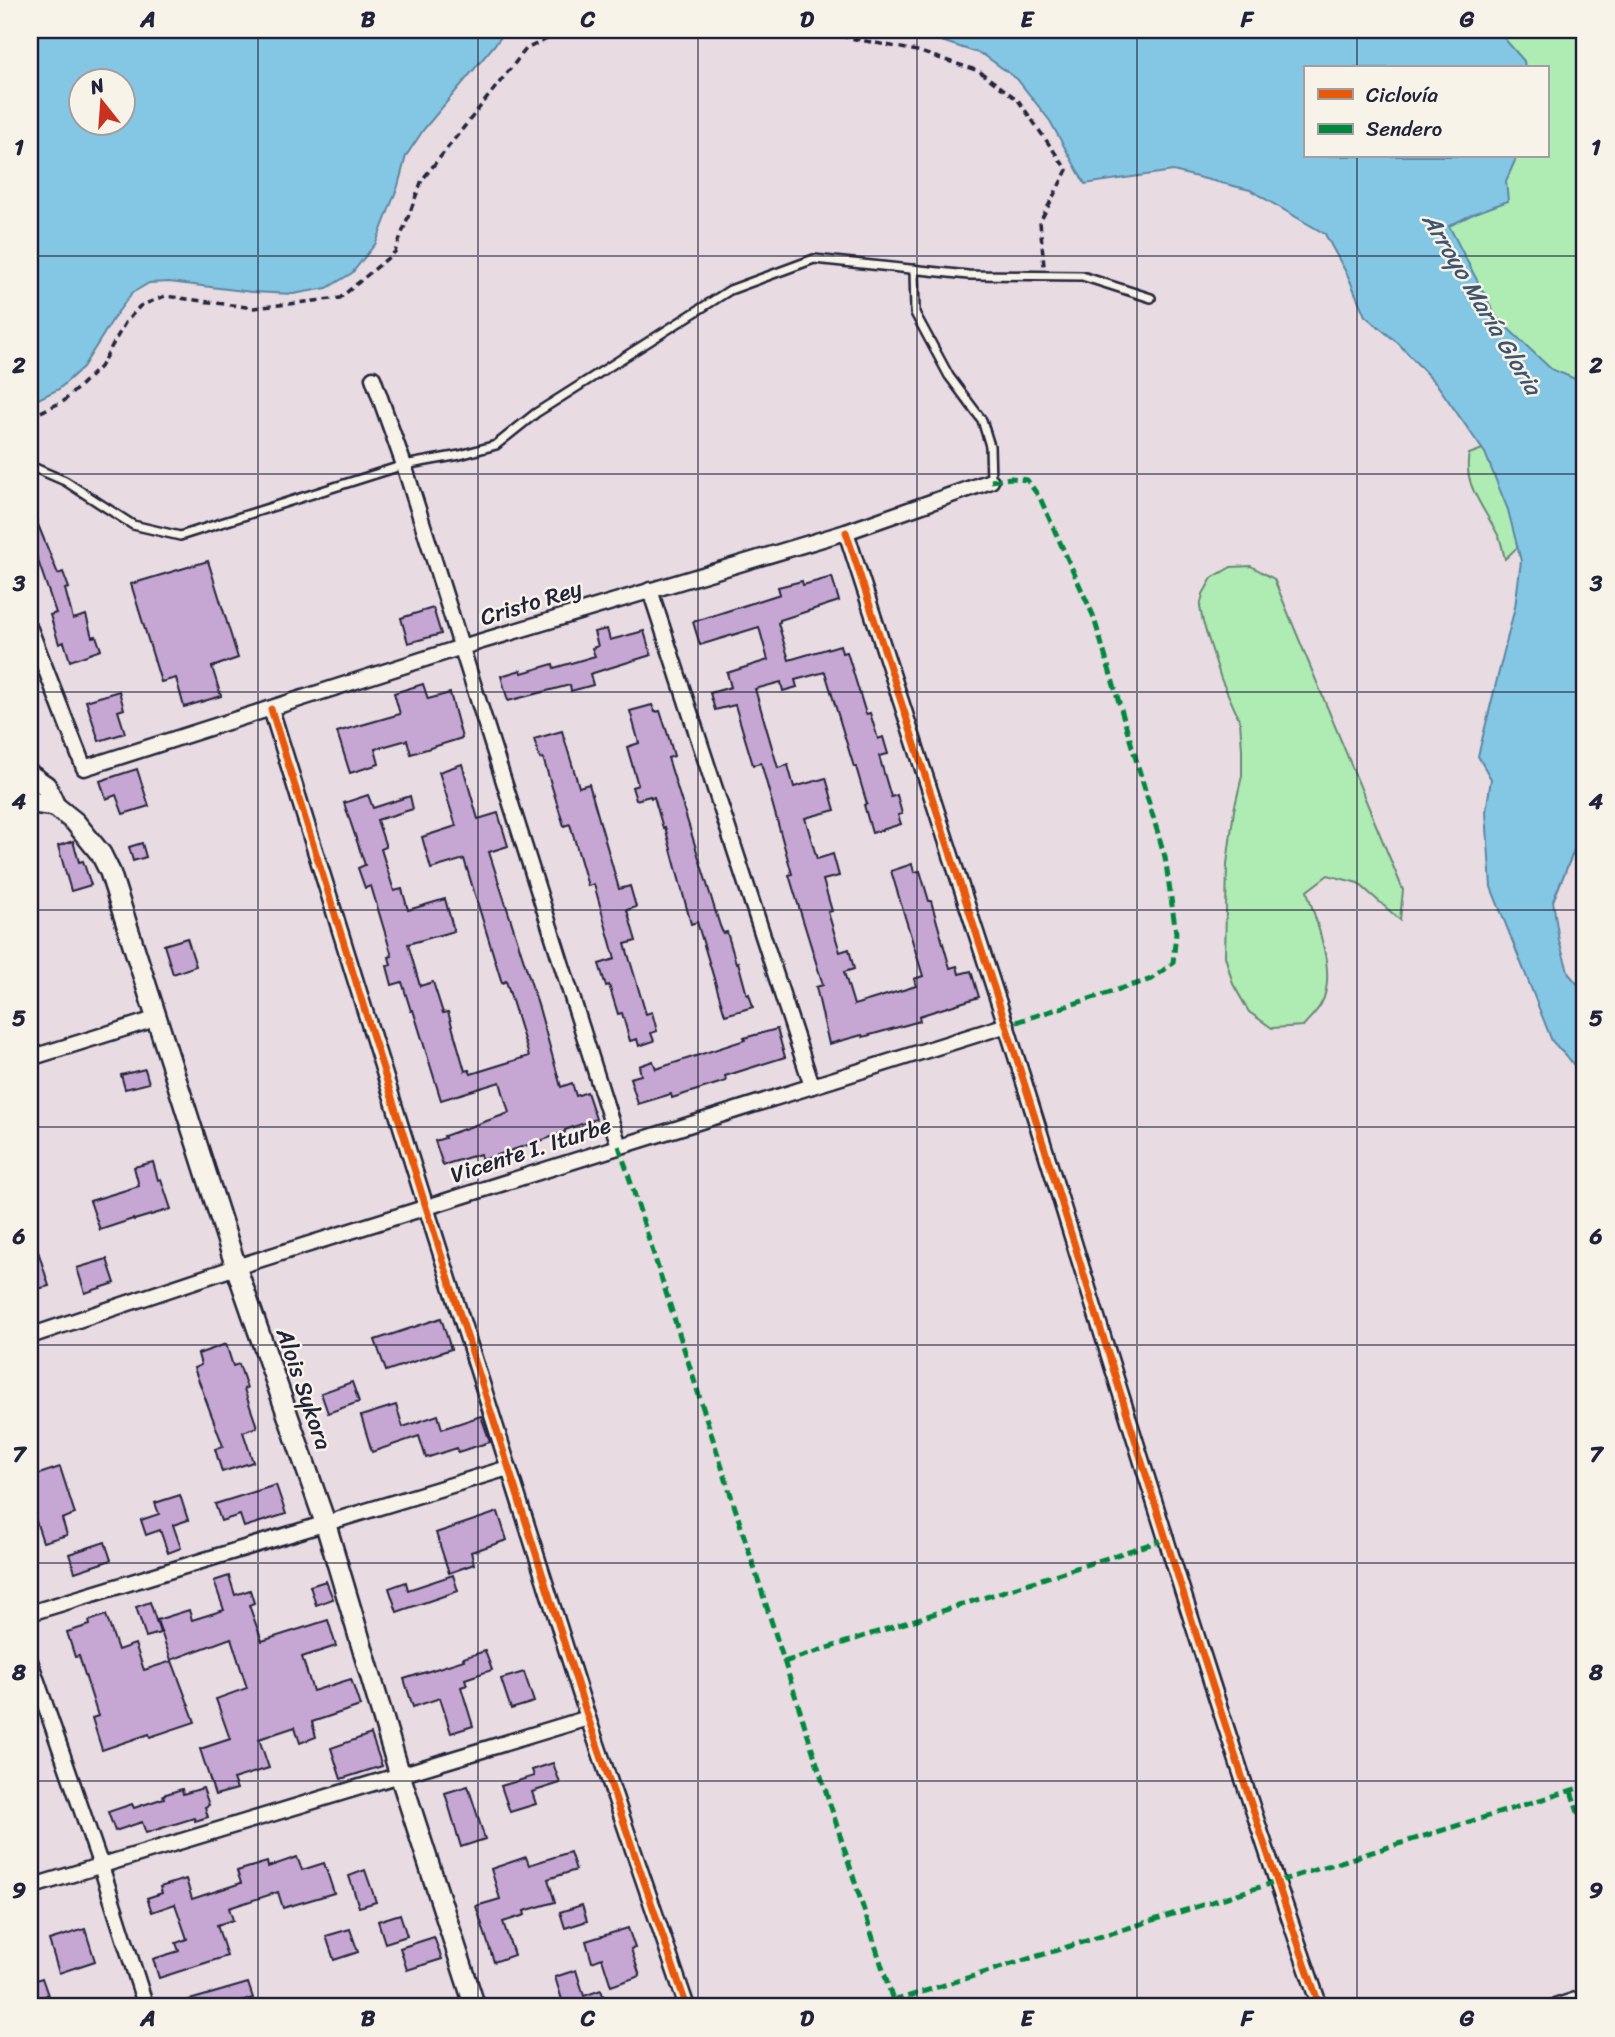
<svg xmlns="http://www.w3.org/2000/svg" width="1615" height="2037" font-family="Sriracha,sans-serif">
	<rect width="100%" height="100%" fill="#e8dce2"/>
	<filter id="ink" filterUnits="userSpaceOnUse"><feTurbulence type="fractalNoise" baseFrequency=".0143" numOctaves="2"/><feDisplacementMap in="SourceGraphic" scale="14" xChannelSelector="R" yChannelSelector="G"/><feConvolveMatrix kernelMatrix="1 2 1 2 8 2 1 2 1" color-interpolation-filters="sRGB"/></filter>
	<g filter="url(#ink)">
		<g fill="#aeecb3" stroke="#688777" stroke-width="2">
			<path d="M1354,30h231v487l-40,4 -40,38c-2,-7 -3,-15 -6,-22 -13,-27 -37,-52 -30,-83l30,-11 -5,-92 -108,-195h161v-88h-184z"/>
			<path d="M1251,566l23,13 129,311 -3,30 -42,-37 -30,-8 -21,16c9,31 31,83 14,113 -4,8 -12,15 -18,22l-31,2 -23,-16 -16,-28 -8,-28 2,-92 7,-54 8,-34v-27l-2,-28 -19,-42 -18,-57 -3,-15 3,-13 9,-16 19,-11z"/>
		</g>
		<g fill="#84c7e5" stroke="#5d85a1" stroke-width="2" fill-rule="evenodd">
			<path d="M30,30h477l-83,99 -18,27 -8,30 -22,57 -24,30 -25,15 -34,6 -41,-2 -83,-10 -20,1 -17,10 -17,23 -32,51 -24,22 -29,14zM80,80h42v42h-42z"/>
			<path d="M908,30h589l27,31 1,7h-220v88h212l-11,25 2,20 -33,12 -26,13 47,91 55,52 34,14v441l-32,77 6,40 10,33 16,19v82l-8,-7 -25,-27 -61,-154 -5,-75 5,-33 -13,-23 37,-149 6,-46 -13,-51 -23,-57 -47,-67 -40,-43 -33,-27 -17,-40 -23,-42 -75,-44 -77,-19 -88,13 -35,-63 -33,-42 -33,-24z"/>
		</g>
		<g fill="#c6a7d3" stroke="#22223b" stroke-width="2">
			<path d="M30,505l28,69 5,-2 6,16 -4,1 8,30 13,-4 6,22 4,-1 5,14 -31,11 -6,-19 -5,2 -9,-29 6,-2 -20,-58 -2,1 -4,-11z"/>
			<path d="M208,561l30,97 -26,9 9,29 -37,11 -8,-29 -15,4 -30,-98z"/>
			<path d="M832,577l7,24 -59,19v2l-2,1 11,37 51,-15 2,8 5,-1 19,62 4,-1 8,26 5,-2 5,17 -9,2 12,41 6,-2 5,19 -4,1 3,9 -29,9 -8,-28 3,-1 -11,-37h-2l-29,-95 -30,8 2,7 -14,4 -2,-9 -26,7 23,79 10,-3 6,22 32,-9 9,32 -30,8 12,41 16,-5 6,22 -16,4 9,31 -4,1 12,40 9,-3 5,20 -10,3 10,33 62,-19 -2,-7 9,-3 -32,-105 21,-7 2,8 6,-1 9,30h2l19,67 7,-2 2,8 12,-3 8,26 -60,19 1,5 -57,16 -1,-2 -33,9 -13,-57 7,-2 -34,-110 3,-1 -31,-111 -8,2 -18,-60 -20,5 -5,-17 21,-6 -4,-14 41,-13 -9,-33 -59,18 -7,-23 87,-28 -2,-7 24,-6 1,4z"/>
			<path d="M433,608l8,26 -33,9 -7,-25z"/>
			<path d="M607,629l3,11 34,-9 7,24 -61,19 3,11 -22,6 -1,-6 -62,16 -7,-25 20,-6 1,3 31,-9 1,4 41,-12 -3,-8 6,-2 -4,-14z"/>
			<path d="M423,684l5,15 22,-6 12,45 -51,16 -4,-14 -32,9 4,15 -29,9 -13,-41 63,-18 -6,-21z"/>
			<path d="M119,691l5,18 -6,2 7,22 -26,8 -13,-40z"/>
			<path d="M652,705l3,7 5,-1 8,24 6,21 -6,2 52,168 3,7 4,-1 9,31 2,-1 9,33 2,-1 4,13 -28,8 -28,-93 -6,2 -26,-97 -2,1 -9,-31 -3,1 -1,-2 -14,4 -4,-13 6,-2 -11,-38 12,-4 -9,-32z"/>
			<path d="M562,731l17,56 10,-3 30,105 11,-3 6,21 -9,3 9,31 -11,3 21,70 6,-2 5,19 -6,2 3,8 -15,5 -2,-7 -7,2 -8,-28 -4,1 -9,-29 -3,1 -7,-22 16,-5 -9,-32 -12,-43 -6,2 -18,-62 -6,2 -21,-68 -3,1 -6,-20z"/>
			<path d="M462,764l16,55 20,-6 10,33 -19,6 50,156 22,79 11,-4 4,13 11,-4 9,27 -31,11v2l-22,8 -61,20 -2,-6 -37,11 -8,-24 10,-3 -1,-2 65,-23 -9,-31 -59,18 -28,-90 -2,1 -9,-29 -10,3 -5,-19 4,-1 -2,-8 3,-1 -21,-70 -6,2 -7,-20 7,-3 -21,-62 24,-8 5,13 37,-12 3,13 -36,11 9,27 -5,2 13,42 8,-2 6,21 37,-11 9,32 -46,13 12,42 13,-4 10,31 5,-1 17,59 4,-1 2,4 58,-18 -23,-75 -4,2 -38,-124 -33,10 -9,-32 34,-11 -17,-54z"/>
			<path d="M137,769l12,37 -26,8 -7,-19 -10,4 -6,-18z"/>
			<path d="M73,841l6,21 4,-1 8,24 -20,6 -13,-45z"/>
			<path d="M142,843l4,14 -13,4 -4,-14z"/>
			<path d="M187,938l9,28 -23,8 -9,-29z"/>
			<path d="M777,1029l8,28 -60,19 1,5 -54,17 -1,-4 -33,10 -8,-26 11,-3 -2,-9 14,-5 3,8 89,-29 -1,-2z"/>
			<path d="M145,1069l4,14 -24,6 -4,-14z"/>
			<path d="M153,1162l5,18 3,-1 10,30 -37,11 -1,-1 -33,11 -10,-29 49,-15 -5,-19z"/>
			<path d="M33,1235l16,51 -19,5v-55z"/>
			<path d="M107,1259l8,24 -30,10 -8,-25z"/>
			<path d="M441,1318l10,31 -65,22 -11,-31z"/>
			<path d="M226,1344l7,22 6,-2 8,24 -3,1 13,38 -14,5 10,30 -31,10 -7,-23 8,-3 -29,-78 7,-3 -3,-11z"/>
			<path d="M352,1382l7,20 -31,11 -7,-20z"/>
			<path d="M396,1405l7,22 35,-12 4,14 39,-13 9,26 -32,10 -1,-4 -31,10 -7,-22 -47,16 -11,-36z"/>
			<path d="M60,1467l15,47 -13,5 5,16 -24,7 -10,-30 2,-1 -5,-16v-18z"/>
			<path d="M276,1485l10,29 -42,13 -4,-12 -19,6 -6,-17z"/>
			<path d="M180,1495l8,25 -15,5 8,23 -13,5 -8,-23 -14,5 -5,-15 18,-6 -4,-11z"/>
			<path d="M498,1512l9,28 -36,12 3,12 -25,9 -13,-40z"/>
			<path d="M105,1542l6,18 -36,12 -6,-18z"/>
			<path d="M453,1575l5,16 -61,21 -8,-24 17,-6 2,8z"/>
			<path d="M229,1576l6,19 15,-5 4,13 -5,2 13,36 66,-21 8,26 -34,11 11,34 38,-12 9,27 -48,16 4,15 -16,6 -5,-16 -36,12 10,29 -36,11 4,10 -22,6 -15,-46 30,-10 -14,-40 31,-11 -16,-50 -60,22 -14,-40 32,-10 3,10 32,-10 -10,-29z"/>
			<path d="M326,1581l7,18 -17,6 -6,-19z"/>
			<path d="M150,1602l10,31 -14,4 -10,-30z"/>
			<path d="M106,1615l12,35 17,-6 9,26 28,-9 23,61 -45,15 -1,-3 -47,16 -10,-32 6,-2 -19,-60 -4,1 -8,-25 23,-7 -1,-4z"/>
			<path d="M485,1651l7,19 -27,9 2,6 -6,2 12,39 -22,7 -11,-35 -27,9 -9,-28 60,-19 -1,-2z"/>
			<path d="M524,1672l10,30 -23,7 -10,-30z"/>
			<path d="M371,1734l11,32 -41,13 -10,-31z"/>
			<path d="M553,1763l7,20 -28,9 4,12 -26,8 -9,-26 33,-10 -2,-6z"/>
			<path d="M468,1786l17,53 -24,8 -16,-54z"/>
			<path d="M203,1788l6,17 -4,2 3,10 -13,4 -1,-3 -48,15 -4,-11 -27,9 -7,-19 24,-8 2,4 30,-10 -1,-3 19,-6 1,5z"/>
			<path d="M570,1852l6,18 -28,9 7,23 -31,9 1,4 -22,7 11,33 -20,7 -18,-56 24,-7 -9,-30 35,-12 3,8z"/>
			<path d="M297,1857l5,13 22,-7 10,30 -51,15 -5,-16 -49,16 4,12 -16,5 10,31 -68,22 -6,-19 26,-8 -3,-8 11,-4 -12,-35 -23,8 -5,-14 15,-5 -2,-6 26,-8 6,20 49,-16 -4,-12 30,-9 1,5z"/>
			<path d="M365,1870l11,32 -17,5 -10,-31z"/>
			<path d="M582,1905l5,16 -22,7 -5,-16z"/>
			<path d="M400,1914l7,22 -22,7 -7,-22z"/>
			<path d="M628,1928l7,20 -4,1 9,27 -29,10 -9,-28 -10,4 -6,-21z"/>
			<path d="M85,1929l10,32 -36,12 -10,-33z"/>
			<path d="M350,1929l8,23 -24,8 -8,-24z"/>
			<path d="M434,1937l8,22 -35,11 -7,-22z"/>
			<path d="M576,1970l8,26 17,-6 5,14 -11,3h-37v-3l5,-1 -8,-26z"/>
			<path d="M42,1978l6,17 -18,6v-19z"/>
			<path d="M248,1983l5,15 -29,9h-47l-1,-3z"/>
		</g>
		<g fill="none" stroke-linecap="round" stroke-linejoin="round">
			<defs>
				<g id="service">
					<path d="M914,269l1,44 34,63 33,44 8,26 1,35"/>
					<path d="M30,468h5l30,13 68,44 47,11 224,-71 56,-10 36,-10 40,-32 194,-123 84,-31 154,16 114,1 69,22"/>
				</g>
				<g id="minor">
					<path d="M373,378l31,87 215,681"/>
					<path d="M846,532c54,166 109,331 161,496 103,327 200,656 313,979"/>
					<path d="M650,590l162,496"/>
					<path d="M30,629l54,139 378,-121 384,-115 145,-51"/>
					<path d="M271,709l155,498 162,511 99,289"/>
					<path d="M30,1058l125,-39"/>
					<path d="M30,1336l206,-69 771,-242"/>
					<path d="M30,1613l478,-145"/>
					<path d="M30,1661l71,205 45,141"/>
					<path d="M30,1887l558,-169"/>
					<path d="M1555,2007l30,-10"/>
				</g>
				<g id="tertiary">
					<path d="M30,775l16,11 9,20 20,16 26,32 9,18 126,395 89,255 75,253 75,232"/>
					<path d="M30,799l4,4 21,3"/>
				</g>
			</defs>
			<use href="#service" stroke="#22223b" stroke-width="12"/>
			<use href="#minor" stroke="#22223b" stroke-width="19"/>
			<use href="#tertiary" stroke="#22223b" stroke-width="24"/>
			<g stroke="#22223b" stroke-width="3.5" stroke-dasharray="7 5" stroke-linecap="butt">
				<path d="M781,30l59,6 77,15 62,20 39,29 49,70 -27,52 4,44"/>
				<path d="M30,417l34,-16 36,-34 25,-44 15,-17 25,-10 89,12 86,-10 55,-46 27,-72 104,-131 27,-13 27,-6"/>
			</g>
			<use href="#service" stroke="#f7f3e8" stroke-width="7"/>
			<use href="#minor" stroke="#f7f3e8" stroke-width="14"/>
			<use href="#tertiary" stroke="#f7f3e8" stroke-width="19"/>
			<g stroke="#00873e" stroke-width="5" stroke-dasharray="10 5" stroke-linecap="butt">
				<path d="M991,481l20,-3 16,2 13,18 53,117 72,242 11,76 -3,30 -21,16 -145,46"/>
				<path d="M619,1146l276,861"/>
				<path d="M784,1662l382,-123"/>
				<path d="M1571,1791l14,43"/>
				<path d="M893,2001l692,-215"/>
			</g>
			<defs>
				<g id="cycleway">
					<path d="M846,532c54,166 109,331 161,496 103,327 200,656 313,979"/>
					<path d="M271,709l155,498 162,511 99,289"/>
				</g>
			</defs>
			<use href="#cycleway" stroke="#f7f3e8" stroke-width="11"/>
			<use href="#cycleway" stroke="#e8590c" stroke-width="7"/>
		</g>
	</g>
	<path fill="none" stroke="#22223b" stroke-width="2" stroke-opacity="0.55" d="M258,30v1977M478,30v1977M698,30v1977M917,30v1977M1137,30v1977M1357,30v38M1357,156v1851M30,256h1555M30,474h1555M30,692h1555M30,910h1555M30,1127h1555M30,1345h1555M30,1563h1555M30,1781h1555"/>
	<g text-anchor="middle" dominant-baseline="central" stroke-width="5" stroke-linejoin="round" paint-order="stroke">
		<g font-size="23" fill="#22223b" stroke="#f7f3e8">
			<text transform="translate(531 603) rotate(-17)">Cristo Rey</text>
			<text transform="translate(531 1150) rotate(-18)">Vicente I. Iturbe</text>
			<text transform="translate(304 1389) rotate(71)">Alois Sykora</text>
		</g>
		<g font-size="24" font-style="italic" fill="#3f546e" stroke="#f7f3e8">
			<text transform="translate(1482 304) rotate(59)">Arroyo María Gloria</text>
		</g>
	</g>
	<rect width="1615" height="2037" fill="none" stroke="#f7f3e8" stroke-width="77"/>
	<rect x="1304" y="66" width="245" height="91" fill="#f7f3e8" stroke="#a29fa3" stroke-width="2"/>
	<rect x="1318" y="89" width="35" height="10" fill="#e8590c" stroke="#a29fa3" stroke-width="2"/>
	<text x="1366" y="102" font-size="21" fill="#22223b">Ciclovía</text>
	<rect x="1318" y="124" width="35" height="10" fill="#00873e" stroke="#a29fa3" stroke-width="2"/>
	<text x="1366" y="136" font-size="21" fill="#22223b">Sendero</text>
	<g transform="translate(102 102) rotate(343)"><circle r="33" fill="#f7f3e8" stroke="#a29fa3" stroke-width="2"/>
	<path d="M0-5L12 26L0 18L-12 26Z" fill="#c8321e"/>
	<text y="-10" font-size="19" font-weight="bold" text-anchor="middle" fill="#22223b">N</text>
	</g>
	<rect x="38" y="38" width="1538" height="1960" fill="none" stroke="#22223b" stroke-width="2.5"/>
	<g font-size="23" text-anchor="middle" font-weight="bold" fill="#22223b">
		<text x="148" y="27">A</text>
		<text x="368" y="27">B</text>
		<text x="588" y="27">C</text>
		<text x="807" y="27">D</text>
		<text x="1027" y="27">E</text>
		<text x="1247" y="27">F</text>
		<text x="1467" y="27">G</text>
		<text x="19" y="155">1</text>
		<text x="1596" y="155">1</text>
		<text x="19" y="373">2</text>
		<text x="1596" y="373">2</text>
		<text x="19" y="591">3</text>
		<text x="1596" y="591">3</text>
		<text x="19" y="809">4</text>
		<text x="1596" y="809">4</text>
		<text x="19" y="1026">5</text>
		<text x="1596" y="1026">5</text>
		<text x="19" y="1244">6</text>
		<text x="1596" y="1244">6</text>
		<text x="19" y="1462">7</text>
		<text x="1596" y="1462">7</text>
		<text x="19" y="1680">8</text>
		<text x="1596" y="1680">8</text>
		<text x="19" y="1898">9</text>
		<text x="1596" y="1898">9</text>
		<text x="148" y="2026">A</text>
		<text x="368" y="2026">B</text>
		<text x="588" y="2026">C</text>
		<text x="807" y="2026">D</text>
		<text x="1027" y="2026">E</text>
		<text x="1247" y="2026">F</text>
		<text x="1467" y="2026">G</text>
	</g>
</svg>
